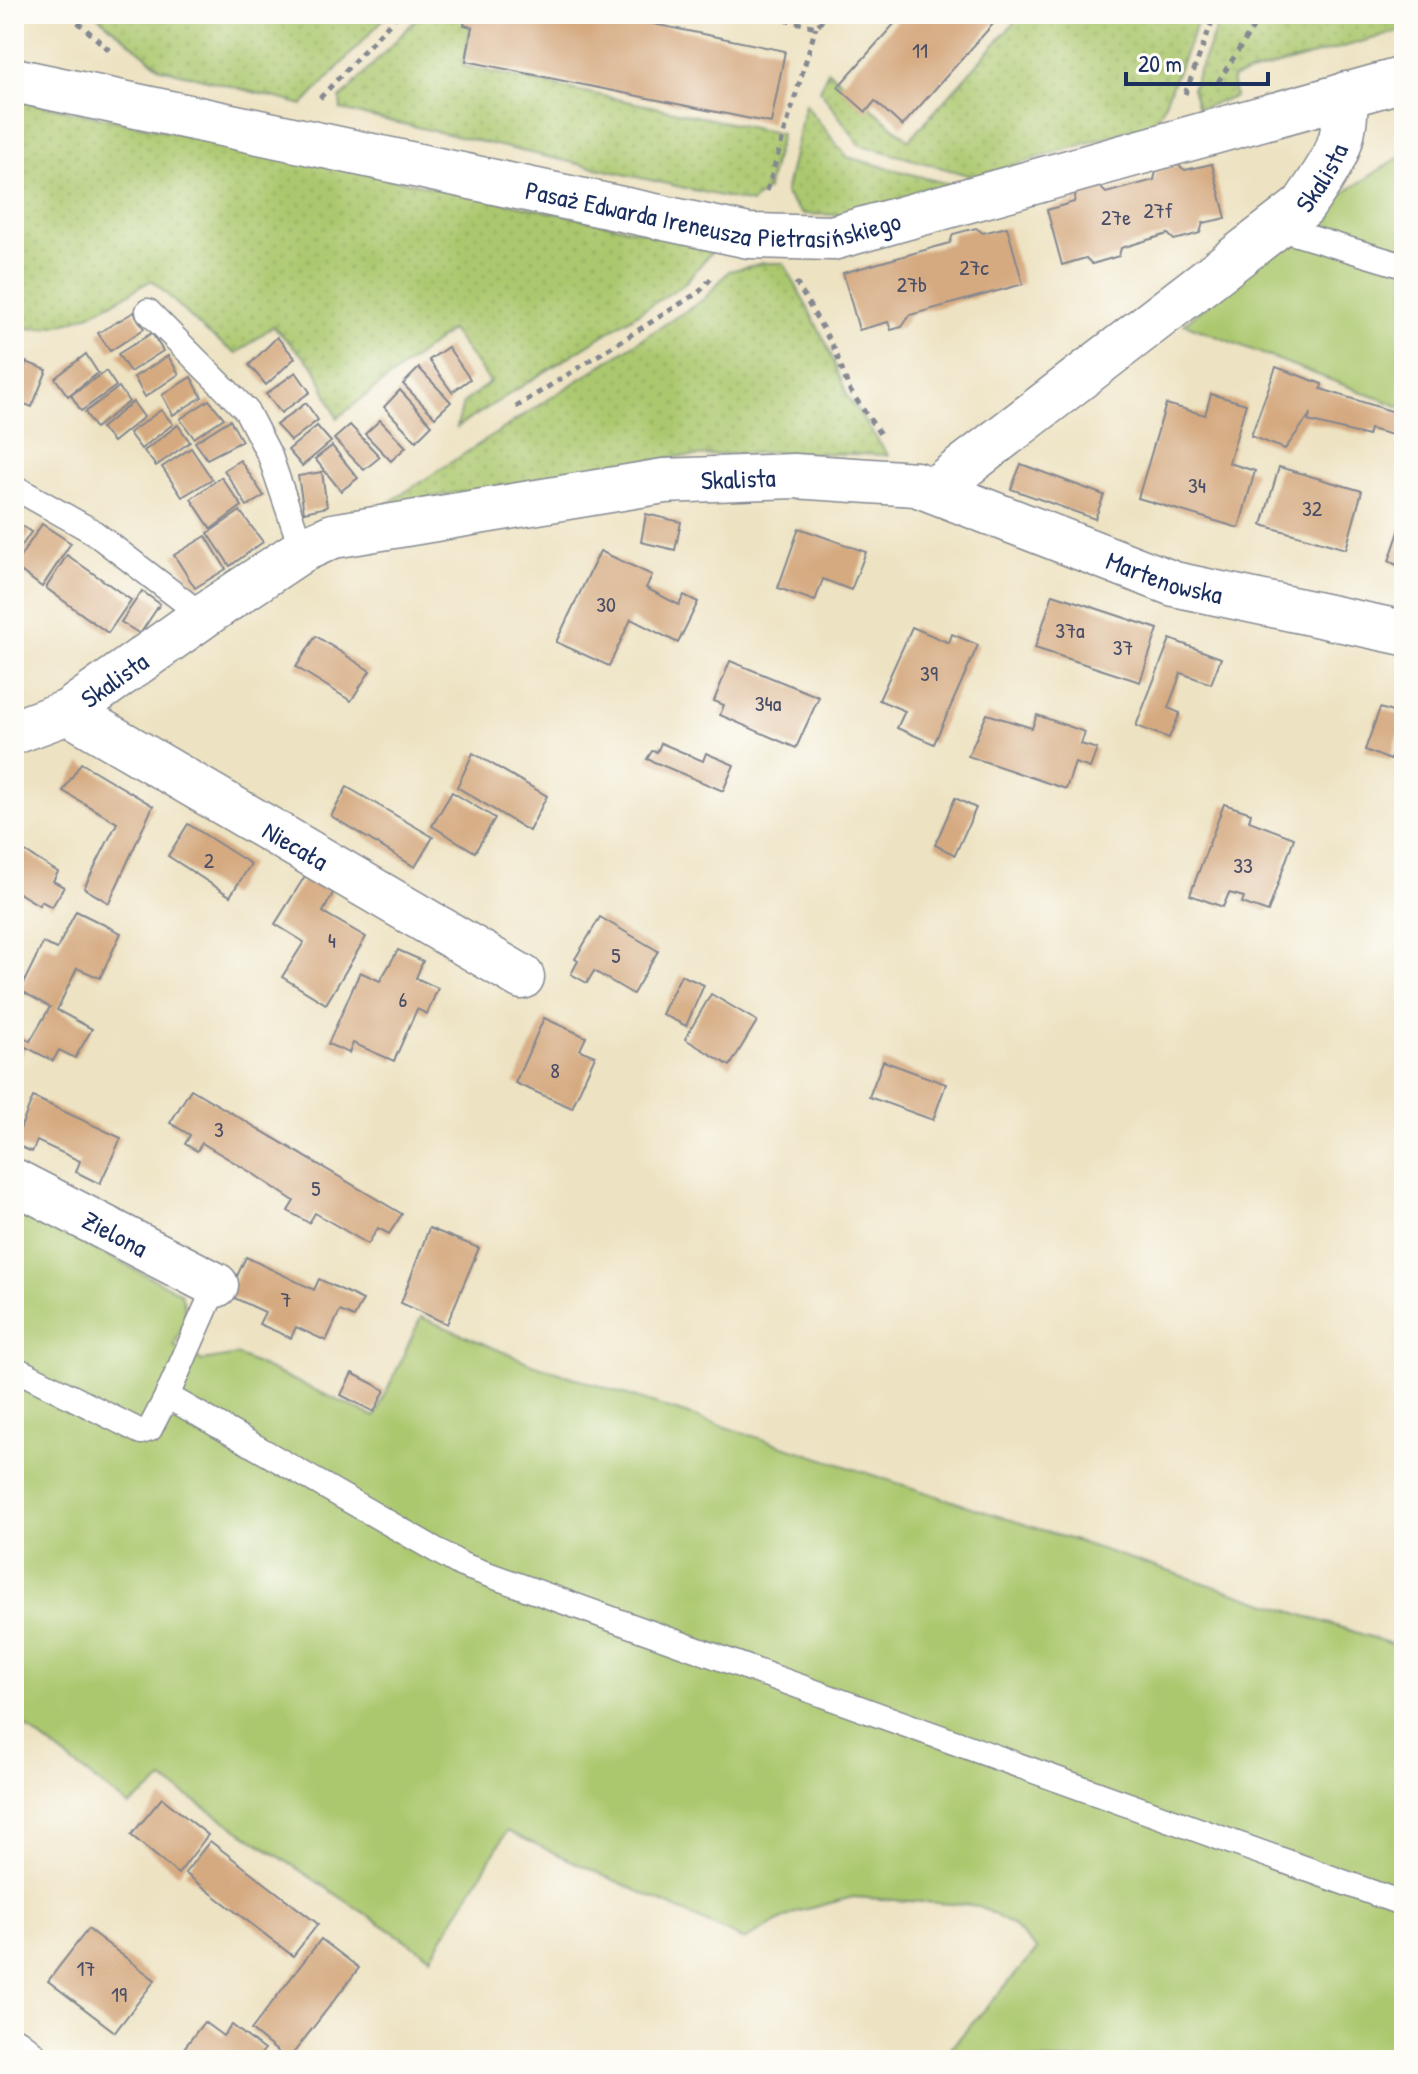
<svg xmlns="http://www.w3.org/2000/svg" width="1418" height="2074" font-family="'Patrick Hand',sans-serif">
	<defs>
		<pattern id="grass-dots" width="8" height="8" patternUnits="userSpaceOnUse" patternTransform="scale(2)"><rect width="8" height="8" fill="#acc86e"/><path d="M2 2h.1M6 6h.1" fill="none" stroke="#93ac62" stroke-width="1.8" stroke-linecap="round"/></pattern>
	</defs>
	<rect width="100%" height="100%" fill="#fdfcf7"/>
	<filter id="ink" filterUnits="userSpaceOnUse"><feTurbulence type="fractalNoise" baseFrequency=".0125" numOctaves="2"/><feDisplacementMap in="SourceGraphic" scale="16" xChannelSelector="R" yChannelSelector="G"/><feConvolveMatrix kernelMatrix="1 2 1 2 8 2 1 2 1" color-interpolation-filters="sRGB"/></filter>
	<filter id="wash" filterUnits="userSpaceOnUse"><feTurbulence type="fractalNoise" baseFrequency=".006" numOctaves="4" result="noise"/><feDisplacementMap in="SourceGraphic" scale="32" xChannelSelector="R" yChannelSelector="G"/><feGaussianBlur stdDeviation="1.8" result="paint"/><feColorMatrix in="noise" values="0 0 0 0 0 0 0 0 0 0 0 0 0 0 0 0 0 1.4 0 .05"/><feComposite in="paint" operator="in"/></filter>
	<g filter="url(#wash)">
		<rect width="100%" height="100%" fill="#ede2c1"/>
		<g fill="url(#grass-dots)" stroke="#647c66" stroke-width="2">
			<path d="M95,14h293l-85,91 -142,-37z"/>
			<path d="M421,14h52l-10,52 318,68 -14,56 -16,13 -410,-93 -1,-11z"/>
			<path d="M1022,14h179l-44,108 -182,55 -115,-32 -40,-55 8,-19 81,69z"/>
			<path d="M1222,14h182v16l-172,48 3,19 -37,12 -6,-21z"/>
			<path d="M14,99l702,148 -33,38 -226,142 6,-24 27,-21 -39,-52 -114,88 -21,-49 -43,-43 -37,28 -31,-23 -53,-51c-35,20 -97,61 -138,45z"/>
			<path d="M805,104l42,53 109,29 -111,29 -43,-1 -17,-20z"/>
			<path d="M764,263h20l43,82 21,52 40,58 -109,-3 -105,5 -289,48 319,-206 25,-28z"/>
		</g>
		<g fill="#acc86e" stroke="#647c66" stroke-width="2">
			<path d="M1404,154v254l-220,-84 84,-72 22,-5 13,-11 19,-18 3,-13z"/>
			<path d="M14,1208l167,85 6,24 -13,29 29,15 34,-6 138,62 46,-100 111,47 872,284v412h-464l97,-110 -25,-25 -33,-19 -126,-9 -57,15 -52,28 -237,-109 -76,126 -268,-177 -34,26 -115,-88z"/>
		</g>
		<g id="blocks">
			<g fill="#d5aa81">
				<path d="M467,14h138l180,37 -14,72 -305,-62 6,-34 -8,-2z"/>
				<path d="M903,14h99l-100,112 -27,-25 -9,11 -28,-25z"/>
				<path d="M1212,164l14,54 -23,5 -3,10 -14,4 -12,3 -6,-6 -47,14 -2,8 -27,8 -6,-6 -24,7 -15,-55 27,-8 2,-9 10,-3 14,-3 6,6 48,-13 2,-9 22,-6 7,5z"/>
				<path d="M1007,227l16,57 -113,31 -8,12 -11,3 -3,-8 -29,8 -16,-57 107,-30 3,-9 23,-6 7,5z"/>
				<path d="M134,312l10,17 -34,22 -12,-18z"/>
				<path d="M152,333l11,18 -33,21 -12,-18z"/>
				<path d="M277,337l18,21 -29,27 -17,-20z"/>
				<path d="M448,347l22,32 -18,13 -23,-32z"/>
				<path d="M86,354l12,19 -30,23 -13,-18z"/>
				<path d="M168,356l11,18 -34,23 -11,-20z"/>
				<path d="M26,362l21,8 -15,37 -18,-7z"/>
				<path d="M1276,367l46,17 -1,5 83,26v23l-34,-9 -2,7 -60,-15 3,-8 -26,36 -34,-13z"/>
				<path d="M419,368l32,34 -16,15 -32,-33z"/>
				<path d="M106,371l10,15 -35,25 -10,-16z"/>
				<path d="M296,372l14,20 -29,21 -15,-19z"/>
				<path d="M191,377l11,20 -29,18 -11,-20z"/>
				<path d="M119,387l10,15 -34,26 -10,-16z"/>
				<path d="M400,390l32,35 -16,16 -32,-34z"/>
				<path d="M1211,394l35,10 -17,59 26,8 -16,57 -101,-30 28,-94 39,11z"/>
				<path d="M209,400l15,18 -30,20 -14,-19z"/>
				<path d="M133,402l11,15 -31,25 -12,-14z"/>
				<path d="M306,403l12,17 -27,21 -15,-16z"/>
				<path d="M161,410l12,14 -32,25 -12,-16z"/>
				<path d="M230,420l12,21 -35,18 -12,-17z"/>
				<path d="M380,420l26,27 -15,14 -26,-27z"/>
				<path d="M178,425l12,17 -34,24 -12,-15z"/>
				<path d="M350,425l30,32 -16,13 -30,-31z"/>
				<path d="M317,426l14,16 -29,24 -14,-16z"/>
				<path d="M332,446l26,32 -17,13 -26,-32z"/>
				<path d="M191,448l21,31 -30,18 -20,-30z"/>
				<path d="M240,460l24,36 -17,10 -23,-36z"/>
				<path d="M1021,464l83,31 -9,24 -84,-30z"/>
				<path d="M1279,467l83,24 -16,58 -84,-24z"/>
				<path d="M322,472l5,35 -23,5 -6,-36z"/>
				<path d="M221,477l21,29 -31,23 -20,-30z"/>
				<path d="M240,511l23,31 -33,24 -22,-33z"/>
				<path d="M646,514l35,8 -6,28 -34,-8z"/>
				<path d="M1404,517v52l-15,-8z"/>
				<path d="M14,520l17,12 -17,25z"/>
				<path d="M42,524l29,19 -29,44 -28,-21z"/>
				<path d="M799,528l67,24 -15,38 -28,-11 -8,22 -37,-13z"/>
				<path d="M206,536l20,33 -31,19 -21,-33z"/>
				<path d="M600,551l52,24 -6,13 33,17 5,-10 14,7 -20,41 -47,-24 -22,47 -53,-24z"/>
				<path d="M67,555l64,45 -23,33 -62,-45z"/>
				<path d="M142,591l18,13 -20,30 -19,-12z"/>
				<path d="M1053,594l105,35 -18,53 -105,-34z"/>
				<path d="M912,627l37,16 3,-9 26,11 -44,99 -37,-16 8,-17 -26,-11z"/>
				<path d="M316,636l54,35 -19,30 -55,-34z"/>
				<path d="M1170,639l51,19 -10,26 -30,-11 -13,35 12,5 -11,25 -33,-12z"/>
				<path d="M730,661l89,36 -23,51 -76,-33 4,-10 -10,-4z"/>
				<path d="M1380,708l24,8 -14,44 -25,-10z"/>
				<path d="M987,714l45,14 5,-13 48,17 -4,12 16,5 -7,19 -15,-5 -9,26 -98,-33z"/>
				<path d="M661,743l42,18 3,-8 28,12 -11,26 -76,-32 5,-8 5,1z"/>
				<path d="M473,753l74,43 -18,35 -72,-44z"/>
				<path d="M81,763l72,43 -44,97 -25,-15 33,-65 -54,-32z"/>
				<path d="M347,787l86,50 -18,30 -84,-51z"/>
				<path d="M452,792l43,26 -20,34 -43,-26z"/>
				<path d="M955,798l21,10 -21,47 -20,-10z"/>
				<path d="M1224,804l27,9 -2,8 45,17 -26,74 -26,-9 2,-6 -15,-4 -6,14 -33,-12z"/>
				<path d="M188,824l63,40 -21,32 -62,-40z"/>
				<path d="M14,845l44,27 -5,9 11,6 -12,20 -11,-6 -2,4 -25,-15z"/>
				<path d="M305,876l28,17 -10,19 43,25 -40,67 -44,-27 22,-35 -29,-18z"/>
				<path d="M76,911l45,22 -21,45 -23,-10 -20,42 35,19 -17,29 -16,-8 -6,11 -27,-14 -7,12 -5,-2v-26l16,10 20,-34 -30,-17 23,-47 14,6z"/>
				<path d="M600,917l58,34 -25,43 -39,-23 -7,12 -16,-9 7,-13 -3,-2z"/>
				<path d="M398,950l25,11 -7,17 22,10 -11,26 -10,-5 -23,52 -41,-18 -4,10 -21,-9 32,-72 20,9z"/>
				<path d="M681,975l23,10 -18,41 -24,-12z"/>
				<path d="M711,994l46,27 -27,45 -45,-27z"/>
				<path d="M544,1018l42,19 -6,13 15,6 -23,52 -57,-25z"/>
				<path d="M883,1061l63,23 -13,36 -64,-23z"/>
				<path d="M191,1089l211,125 -13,20 -11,-6 -10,16 -53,-31 -6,10 -21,-12 6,-10 -42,-28 -50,-30 -5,8 -12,-7 5,-9 -20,-12z"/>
				<path d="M33,1097l88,41 -21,46 -24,-12 4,-11 -43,-20 -5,11 -18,-8z"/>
				<path d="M429,1228l50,20 -32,76 -46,-21z"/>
				<path d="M246,1257l68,33 5,-11 44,21 -9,17 -14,-6 -14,30 -30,-14 -5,11 -32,-14 6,-12 -37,-17z"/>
				<path d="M352,1373l33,17 -11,22 -33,-17z"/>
				<path d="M162,1798l46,37 -30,39 -47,-39z"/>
				<path d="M210,1841l108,83 -25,32 -108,-83z"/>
				<path d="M88,1929l67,51 -40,52 -67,-51z"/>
				<path d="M321,1939l38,29 -71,92 -37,-30z"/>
				<path d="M204,2022l19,14 9,-11 32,25 -8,10h-81z"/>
			</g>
		</g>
	</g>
	<g filter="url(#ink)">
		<use href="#blocks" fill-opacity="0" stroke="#848890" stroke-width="2"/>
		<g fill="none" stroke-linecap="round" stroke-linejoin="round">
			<defs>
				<g id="lane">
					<path d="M1274,227l130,39"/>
					<path d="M148,311l98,99 24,46 32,94"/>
					<path d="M14,487l78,44 111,85"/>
					<path d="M216,1285l-49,111 295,169 942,339"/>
					<path d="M14,1368l127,64 9,-3 17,-33"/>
				</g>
				<g id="street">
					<path id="s1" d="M14,80l735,156 83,2 572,-159"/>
					<path id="s2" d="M935,489l368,-283c29,-43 43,-58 43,-112"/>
					<path id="s3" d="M68,712l454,265"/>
					<path id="s4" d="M14,732l54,-20 135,-96 99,-66 31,-14 331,-55 130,-5 122,8 258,100 230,49"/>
					<path id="s5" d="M14,1181l202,104"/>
					<path d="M14,2050l12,10"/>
				</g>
			</defs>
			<use href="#lane" stroke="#848890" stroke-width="27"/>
			<use href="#street" stroke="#848890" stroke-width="47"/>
			<g stroke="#848890" stroke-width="5" stroke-dasharray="6 6" stroke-linecap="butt">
				<path d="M69,14l41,37"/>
				<path d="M761,14l55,13 12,-13"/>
				<path d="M14,16l5,-2"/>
				<path d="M1218,82l36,-56 21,-12"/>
				<path d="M1185,94l30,-80"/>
				<path d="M320,98l78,-84"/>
				<path d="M767,191l49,-164"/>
				<path d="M796,282l39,68 14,39 31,45"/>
				<path d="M516,407l183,-115 15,-17"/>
			</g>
			<use href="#lane" stroke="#fff" stroke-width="24"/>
			<use href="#street" stroke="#fff" stroke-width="44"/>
		</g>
	</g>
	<g text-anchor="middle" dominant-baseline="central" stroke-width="6" stroke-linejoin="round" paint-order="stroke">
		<g font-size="22" fill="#4a4e67">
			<text x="920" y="50">11</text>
			<text x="1158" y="210">27f</text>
			<text x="1116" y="217">27e</text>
			<text x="974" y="267">27c</text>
			<text x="912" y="284">27b</text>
			<text x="1197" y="485">34</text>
			<text x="1312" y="508">32</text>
			<text x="606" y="604">30</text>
			<text x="1070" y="630">37a</text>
			<text x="1123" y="647">37</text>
			<text x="929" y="673">39</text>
			<text x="768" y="703">34a</text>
			<text x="209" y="860">2</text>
			<text x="1243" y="865">33</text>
			<text x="332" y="940">4</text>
			<text x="616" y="955">5</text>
			<text x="403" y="999">6</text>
			<text x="555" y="1070">8</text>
			<text x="219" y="1129">3</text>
			<text x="316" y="1188">5</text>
			<text x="286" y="1299">7</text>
			<text x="86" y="1968">17</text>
			<text x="119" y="1994">19</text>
		</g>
		<g font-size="26" fill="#1b2f5e" stroke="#fdfcf7">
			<text stroke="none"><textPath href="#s2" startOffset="498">Skalista</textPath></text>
			<text stroke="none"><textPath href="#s1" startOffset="714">Pasaż Edwarda Ireneusza Pietrasińskiego</textPath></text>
			<text stroke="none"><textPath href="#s4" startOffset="786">Skalista</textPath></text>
			<text stroke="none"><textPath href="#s4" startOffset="1230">Martenowska</textPath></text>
			<text stroke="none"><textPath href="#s4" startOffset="114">Skalista</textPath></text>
			<text stroke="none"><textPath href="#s3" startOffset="264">Niecała</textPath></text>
			<text stroke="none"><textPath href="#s5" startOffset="114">Zielona</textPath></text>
		</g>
	</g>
	<rect width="1418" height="2074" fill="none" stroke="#fdfcf7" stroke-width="48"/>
	<path d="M1126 72v12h142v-12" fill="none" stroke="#1b2f5e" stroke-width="4"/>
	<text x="1138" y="72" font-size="24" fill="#1b2f5e" stroke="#fdfcf7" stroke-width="6" paint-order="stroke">20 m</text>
</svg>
